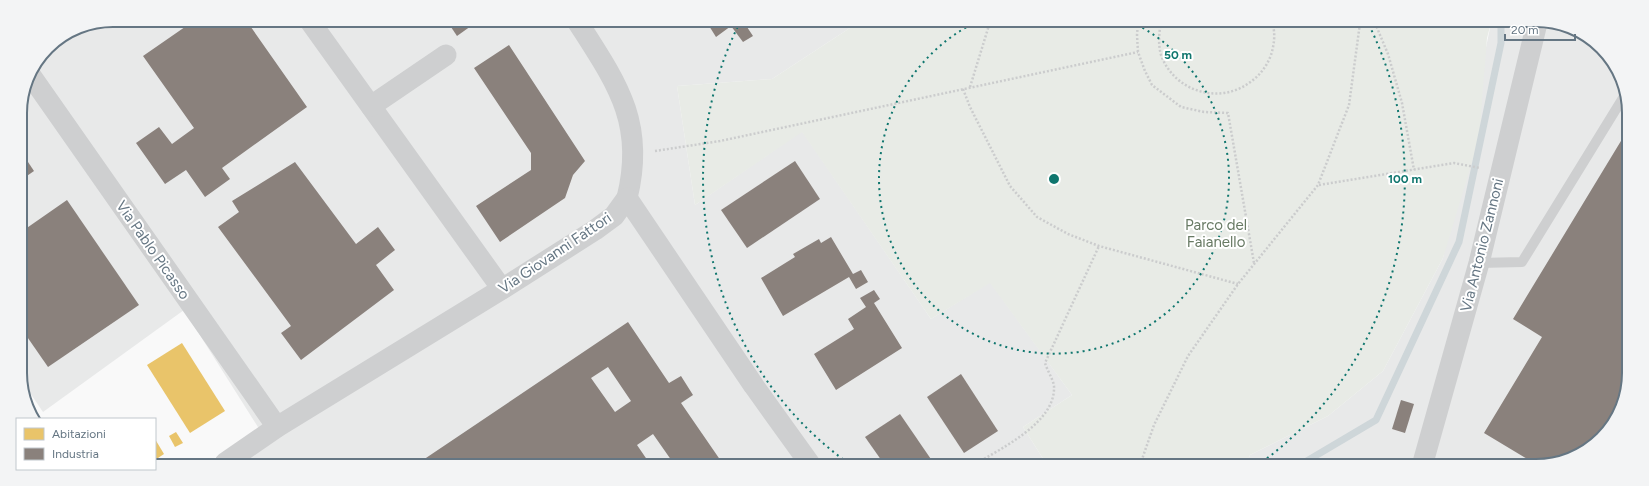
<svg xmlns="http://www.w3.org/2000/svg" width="1649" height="486" font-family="Figtree,sans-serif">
	<rect width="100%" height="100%" fill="#f9f9f9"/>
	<g fill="#e8e9e9">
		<path d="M113,20l746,2 -87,57 -95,7 18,119 107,-74 129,188 59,-37 82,113 -49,32 24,38 -808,-2 29,-20 -84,-133 -141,102 -21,-31 -2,-273 10,-36 18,-25 30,-20z"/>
		<path d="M1491,23h69l42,25 25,47 -1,302 -29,46 -56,23 -295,-1 4,-10 78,-39 55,-45 60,-113z"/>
	</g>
	<path fill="#e8ebe6" d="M859,22l632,1 -4,15 -8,101 -36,119 -60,113 -55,45 -78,39 -4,10h-199l-24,-38 49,-32 -82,-112 -59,36 -129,-187 -107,73 -18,-119 95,-7z"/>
	<g fill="#e9c46a">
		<path d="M182,343l43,68 -35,22 -43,-68z"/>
		<path d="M176,432l7,11 -8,4 -6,-11z"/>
		<path d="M155,439l9,15 -9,6z"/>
	</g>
	<g fill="#8a817c" fill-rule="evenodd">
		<path d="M195,20h51l61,87 -85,61 8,11 -25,18 -19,-27 -21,14 -29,-41 23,-16 13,17 22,-16 -51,-72z"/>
		<path d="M447,21h31l-21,15z"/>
		<path d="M706,21h37l10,15 -10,6 -12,-16 -15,11z"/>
		<path d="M765,21h10l-7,5z"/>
		<path d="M509,45l76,116 -12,14 -8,23 -65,44 -24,-36 55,-36v-17l-57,-85z"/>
		<path d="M1627,131l-1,263 -30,50 -57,22 -55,-33 58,-96 -29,-18z"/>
		<path d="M20,150l14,21 -13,9z"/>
		<path d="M795,161l25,38 -73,49 -26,-38z"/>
		<path d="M295,162l61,82 22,-17 17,23 -19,15 18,25 -93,70 -20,-27 10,-7 -73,-99 21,-15 -7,-11z"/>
		<path d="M67,200l72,105 -91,62 -27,-39v-96z"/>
		<path d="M831,237l22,37 8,-4 7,12 -12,7 -7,-12 -66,39 -22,-38 34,-21 -2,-3 26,-15 2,4z"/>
		<path d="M874,290l6,9 -6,4 28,45 -66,42 -22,-36 40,-25 -6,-10 18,-12 -6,-9z"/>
		<path d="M628,322l41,61 12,-7 12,19 -12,8 42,61h-49l-21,-30 -16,11 13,19h-233zM608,367l23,34 -16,11 -24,-34z"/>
		<path d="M961,374l37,57 -34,22 -37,-56z"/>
		<path d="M1401,400l13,4 -9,29 -13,-4z"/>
		<path d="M900,414l35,51 -51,-1 -19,-27z"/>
	</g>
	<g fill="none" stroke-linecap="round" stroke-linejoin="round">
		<path stroke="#ced6d9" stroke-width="7" d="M1300,465l76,-45 83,-178 42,-199v-20"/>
		<g stroke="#cbcccd" stroke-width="2.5" stroke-dasharray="2 2" stroke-linecap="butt">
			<path d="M1138,22l-1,13 1,17 7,19 7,14 29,22 23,5 24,1 26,150"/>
			<path d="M1161,22c-2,11 -3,22 0,33 13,36 57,50 88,28 10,-7 17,-15 22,-28 3,-10 5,-22 1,-32"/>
			<path d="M1375,23l13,31 14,49 12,67"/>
			<path d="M1274,26l17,-3"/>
			<path d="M970,87l20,-65"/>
			<path d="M963,89l7,18 40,79 27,31 31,17 31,12 139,38"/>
			<path d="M655,151l65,-10 418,-89"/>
			<path d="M1319,185l135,-22 26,5"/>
			<path d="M974,465c27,-17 82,-42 80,-79 -1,-7 -7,-16 -9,-23l54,-117"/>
			<path d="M1140,465l14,-40 34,-69 50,-72 80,-99 31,-80 11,-82"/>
		</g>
		<path stroke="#cecfd0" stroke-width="10" d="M1479,263l43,-1 104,-169"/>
		<g stroke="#cecfd0" stroke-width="21">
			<path d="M309,20l193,269"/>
			<path d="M577,21c39,61 69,101 50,177"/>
			<path d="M29,73l248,354"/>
			<path d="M371,106l75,-51"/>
			<path d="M225,463l52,-36 225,-138 93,-59 19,-14 13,-18 127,188 56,78"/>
			<path d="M1422,466l57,-203 58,-240"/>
		</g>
	</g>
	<g fill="none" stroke="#0f766e" stroke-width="2" stroke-dasharray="2 4">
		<path d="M1132 22A175 175 0 1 1 976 22"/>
		<path d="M848 463A351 351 0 0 1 740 22M1369 25A351 351 0 0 1 1258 465"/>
	</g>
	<g text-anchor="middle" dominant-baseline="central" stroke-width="4" stroke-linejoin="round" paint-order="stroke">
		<g font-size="15" fill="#687a64" stroke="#fff">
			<text x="1216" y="225">Parco del<tspan x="1216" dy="17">Faianello</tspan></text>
		</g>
		<g font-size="15" fill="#657683" stroke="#fff">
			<text transform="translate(1482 245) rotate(-76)">Via Antonio Zannoni</text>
			<text transform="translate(153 250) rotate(55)">Via Pablo Picasso</text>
			<text transform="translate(555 253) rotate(-34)">Via Giovanni Fattori</text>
		</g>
	</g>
	<path d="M0 0H1649V486H0ZM113 27H1536A86 86 0 0 1 1622 113V373A86 86 0 0 1 1536 459H113A86 86 0 0 1 27 373V113A86 86 0 0 1 113 27Z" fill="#f3f4f5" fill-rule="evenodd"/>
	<path fill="none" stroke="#657683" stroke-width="2" d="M113 27H1536A86 86 0 0 1 1622 113V373A86 86 0 0 1 1536 459H113A86 86 0 0 1 27 373V113A86 86 0 0 1 113 27Z"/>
	<circle cx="1054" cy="179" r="6" fill="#0f766e" stroke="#fff" stroke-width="2"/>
	<g font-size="12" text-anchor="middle" font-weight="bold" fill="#0f766e" stroke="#fff" stroke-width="4" stroke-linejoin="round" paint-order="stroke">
		<text x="1178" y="59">50 m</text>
		<text x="1405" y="183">100 m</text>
	</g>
	<rect x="16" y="418" width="140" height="52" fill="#ffffff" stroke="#c1c8cd"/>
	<rect x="24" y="428" width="20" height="12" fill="#e9c46a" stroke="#c1c8cd"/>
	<text x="52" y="438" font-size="12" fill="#657683">Abitazioni</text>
	<rect x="24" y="448" width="20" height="12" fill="#8a817c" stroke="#c1c8cd"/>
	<text x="52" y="458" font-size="12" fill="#657683">Industria</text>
	<path d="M1505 34v6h70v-6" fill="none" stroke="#657683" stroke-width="2"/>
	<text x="1511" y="34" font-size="12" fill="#657683" stroke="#ffffff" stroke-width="3" paint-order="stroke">20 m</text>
</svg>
